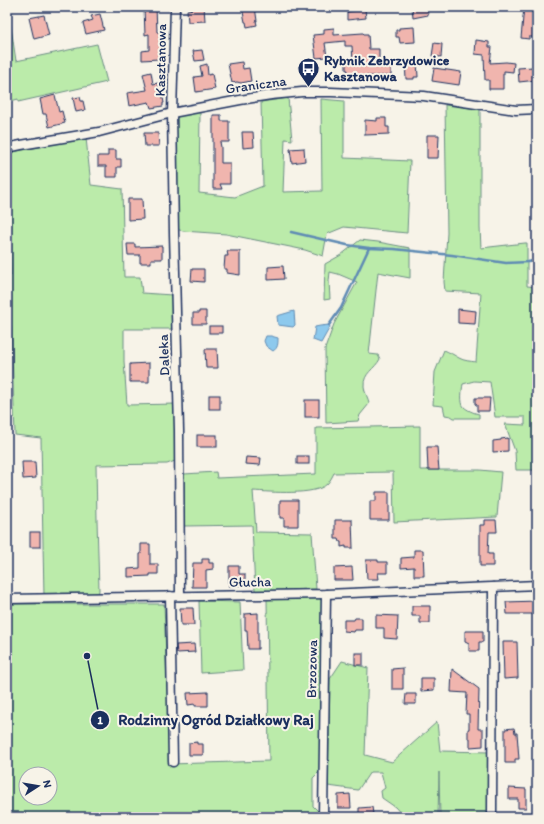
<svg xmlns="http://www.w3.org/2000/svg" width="544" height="824" font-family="Itim,sans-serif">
	<rect width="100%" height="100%" fill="#f7f3e8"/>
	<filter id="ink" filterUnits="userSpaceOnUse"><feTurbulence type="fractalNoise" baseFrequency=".025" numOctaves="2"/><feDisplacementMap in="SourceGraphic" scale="8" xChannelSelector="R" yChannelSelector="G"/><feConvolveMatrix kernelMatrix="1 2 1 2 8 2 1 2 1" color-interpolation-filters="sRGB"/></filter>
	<g filter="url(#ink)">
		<g fill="#bbebaa" stroke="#6b8d84" fill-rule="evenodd">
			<path d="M7,7h1l8,54 81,-17 10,38 -89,20v-3l-7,2 -4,-18z"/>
			<path d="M288,98l4,42 -7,-1 -2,53 39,-1 -1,-92 23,2v57l66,3 -3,72 -63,-6 -17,7 -4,22 -18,-6 -79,-16 -43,-3 -7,-2 -1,-108 2,-5 23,-4 -1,81 36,4 28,-11 -2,-84z"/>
			<path d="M445,105l35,4v119l1,20 44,-5h2v43l10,1v183h-21l-1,-19 -10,-27 20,1v-8h-30l-5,-35 -16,-1 -11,3c-1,5 -3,19 1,23 3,3 10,6 15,7v4h-25l-3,-2 -6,-1 -2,-9 -10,-1 2,-33 9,-22c5,2 10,5 15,8 5,3 11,3 17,4l5,-69 -36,-2 -1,-9 3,-49z"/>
			<path d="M86,138l5,47 31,4 2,88h16l2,16 30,2 1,34h-49v32l3,44 49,-1 -1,57 -8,3 -71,1 1,55 2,70 -1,8 -54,-1 -3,-159 -26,-3 -4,-109h-4v-52l4,2c-1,-30 -1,-61 -2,-91 0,-11 -2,-21 -2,-32z"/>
			<path d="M360,240l18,2 32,6v30l-32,-6 -9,82 9,1 2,4c-5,10 -17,14 -16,27 0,7 5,12 5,18l-9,11 -2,6 -32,2 -1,-74 9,-25 23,-42 -19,-8 -8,-2 -1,9 1,18 -6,1 1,-36 16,-9z"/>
			<path d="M420,426v44h60l21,2 -4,45 -103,5 -1,-50 -59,1c-2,4 -4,8 -7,11 -12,12 -57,8 -74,7l3,41 56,1 4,56 -61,2 -3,-66 -68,1v-52l32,-2 1,6 99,-4v-46z"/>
			<path d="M324,597l-2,172 -9,9v28l6,6v5h-312v-213h157l6,160 99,-3 -2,-162zM26,774h24v24h-24z"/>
			<path d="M199,601l41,1 3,68 -42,3z"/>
			<path d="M342,661l26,7 -3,87 27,7 45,-40 3,29 49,1v65h-49l-1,-45 -1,45h-34l-9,-10 -13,-9 -1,-7 4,-3 -4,-16h-11l-12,18 -30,-4 2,-107z"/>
		</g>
		<g fill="#8dc9ed" stroke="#5f8bb4">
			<path d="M294,311l1,14 -2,2 -15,-2 -1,-9z"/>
			<path d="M329,325l1,2 -9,16 -8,-3 2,-13 5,-1z"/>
			<path d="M266,336h5l7,2c0,6 0,10 -5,13l-7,-5 -2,-5z"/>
		</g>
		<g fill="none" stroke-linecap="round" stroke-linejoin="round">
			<g stroke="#5f8bb4" stroke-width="2.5">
				<path d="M291,232l56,13 22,3 25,1 58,6 54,8 22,-1 9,-2"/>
				<path d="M329,325l12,-17 28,-60"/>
			</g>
		</g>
		<g fill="#f0b5ae" stroke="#1b2f5e">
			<path d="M144,7h12l1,25h6v20h-4v7l-17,1v-9l7,-1v-16l-4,1z"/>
			<path d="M194,7h10l1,14 -17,1 -1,-12 7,-1z"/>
			<path d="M242,7h13l2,14h-1l1,4 -10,2 -1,-5h-1z"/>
			<path d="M412,7h15l1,8 -15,3z"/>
			<path d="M524,7h8v3h5v27h-8v2l-8,-1z"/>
			<path d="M365,9l1,9 -19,2v-8z"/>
			<path d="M100,14l4,16 -18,4 -3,-11 10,-3 -2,-4z"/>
			<path d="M44,15l5,20 -15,4 -5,-21z"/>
			<path d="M414,27l1,15 -15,1 -1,-6h-3v-7h3v-2z"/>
			<path d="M334,28v7l29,-2 1,1h4l1,15h10v14h12v13h-44l1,-6h-2v-8h7l-1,-16h-7v-5l-20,2 2,14 -11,1 -3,-23 11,-1v-5z"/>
			<path d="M476,40l13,2v5h3l-2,16 16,-1 8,1 -1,9 -9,-1v3h-1v15h-14v-9h-4l-1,-25 -9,-1z"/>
			<path d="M434,43l8,1 -1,13 -9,-1z"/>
			<path d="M202,50l2,10 -9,1 -2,-10z"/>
			<path d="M417,61l1,16h-4v2h-8l-1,-17z"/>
			<path d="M242,62l1,7 6,-1 2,13 -10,2 -4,-1 -5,1 -4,-19z"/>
			<path d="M207,64l1,11 4,-1 3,15 -19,3 -2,-15 8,-1 -2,-10z"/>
			<path d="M533,67h4v13l-18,2 -1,-14z"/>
			<path d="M434,68l27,4 -2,13 -27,-4z"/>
			<path d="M151,72l2,12 5,-1 2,10h2l2,10h-1v3l-12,2 -2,-6 -20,4 -2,-13 20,-3 -4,-16z"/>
			<path d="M55,95l4,17 3,-1 3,12 -16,4 -3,-13h-3l-3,-15z"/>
			<path d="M80,97l1,4h2l2,9 -9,2 -3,-14z"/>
			<path d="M213,115h8v6h8v21h-9l1,5v16h9v21h-10l2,5h-9z"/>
			<path d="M377,118h9v9h3v7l-24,1v-15l12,1z"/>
			<path d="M242,132h11l1,15 -11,1z"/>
			<path d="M144,133h14l1,13h-14z"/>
			<path d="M427,135h12l-1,23h-11z"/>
			<path d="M304,148l1,13 -13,2 -2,-14z"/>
			<path d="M108,150h8v9h5v8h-4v10h-11v-11h-8v-10h10z"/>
			<path d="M128,199h14l1,20 -15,1z"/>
			<path d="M127,244h8v3l27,-1v13h-11v4h-11v-8h-12z"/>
			<path d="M227,251h13v24l-13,-2v-4h-3l1,-13h3z"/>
			<path d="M283,266l1,13 -16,1v-13z"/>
			<path d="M192,269h12v13l-13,-1z"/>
			<path d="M458,309l18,2 -1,13 -17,-1z"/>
			<path d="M199,311h7v13h-13v-11h6z"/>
			<rect x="209" y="326" width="13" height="7"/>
			<path d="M205,349h12l1,19h-12z"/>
			<path d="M149,363v19h-19v-18z"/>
			<rect x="209" y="395" width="11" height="14"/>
			<path d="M475,398h15l-1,13h-12v-6l-2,-1z"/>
			<rect x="305" y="400" width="14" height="17"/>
			<rect x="197" y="435" width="20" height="12"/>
			<path d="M508,438v13l-15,1v-11l8,-1v-1z"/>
			<path d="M427,447h10l2,23h-11z"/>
			<rect x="297" y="456" width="12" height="8"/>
			<path d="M246,457l15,1 -1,7 -15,-1z"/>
			<path d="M22,462h13l1,16 -13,1z"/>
			<path d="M376,492h13v28h-19v-19h6z"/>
			<path d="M280,500h18v26h-14v-8h-4z"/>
			<path d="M335,520h17l1,28h-7v-2l-5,1v-5h-1l-1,-3h-4z"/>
			<path d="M485,520h11l1,12h-8l-1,22h5v12h-13v-41h5z"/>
			<rect x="30" y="532" width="10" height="15"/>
			<path d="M141,544h9v20h8v10h-8v2l-22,1v-8l12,-1v-14h1z"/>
			<path d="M414,550h9l1,26h-10v-9l-13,1v-10l13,-1z"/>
			<path d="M202,559h7v4h4v6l-7,1v17h-14l1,-24h9z"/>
			<path d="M366,560h12v2h9v11h-9l1,6h-12z"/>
			<path d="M229,566h10v8h6v11l-16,1z"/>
			<path d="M352,567l1,13h-19v-12z"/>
			<path d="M537,601v13h-30l-1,-12z"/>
			<path d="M412,606h18v17h-10v-7h-8z"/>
			<path d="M180,608h13l1,17h-13z"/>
			<path d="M258,613v36h-10l-1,-19h-2v-16z"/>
			<path d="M376,615l22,1 -1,23 -13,-1v-10h-8z"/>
			<path d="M355,618h7v12h-7l-1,2 -10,-1v-11h10z"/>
			<path d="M465,631h18v11h-4v9h-10v-8l-4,-2z"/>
			<path d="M503,642h14l1,36 -14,1z"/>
			<path d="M194,644l1,8 -18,1 -1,-8z"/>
			<rect x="355" y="653" width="8" height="12"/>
			<path d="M403,668v21h-11v-20z"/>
			<path d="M452,669l27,20 -1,40h5v17l-13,1v-9h-2v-9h1v-15h-3l1,-21 -16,-1z"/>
			<path d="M421,678h13v12l-13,1z"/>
			<path d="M208,692v14h-13v-2l-7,1 -1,-12z"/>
			<path d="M406,694h10v10h-11z"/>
			<path d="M514,728l1,5h2l2,26h-4v4h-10v-34z"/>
			<path d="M197,742v2h6v11h-14v-12z"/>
			<path d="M509,788l17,1v19h-8v-9h-9z"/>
			<path d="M350,794l1,14h-13v-13z"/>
			<path d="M372,807l1,7h-14v-6z"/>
		</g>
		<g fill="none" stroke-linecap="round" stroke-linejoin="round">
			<defs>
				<g id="street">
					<path d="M175,7l-3,106 2,120 5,197 1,166"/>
					<path d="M7,148l14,-3 78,-13 73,-19 68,-13 31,-5 31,-3h29l93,4 92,14 21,-1"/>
					<path d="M170,596l3,166"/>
					<path d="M7,599l319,-5 211,-9"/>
					<path d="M323,817l3,-223"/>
					<path d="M492,817l1,-230"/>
				</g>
			</defs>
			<use href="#street" stroke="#1b2f5e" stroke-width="11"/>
			<use href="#street" stroke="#f7f3e8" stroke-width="8"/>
		</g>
	</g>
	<defs>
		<symbol id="bus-pin" viewBox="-11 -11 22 30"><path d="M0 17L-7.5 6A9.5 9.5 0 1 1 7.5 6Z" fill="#1b2f5e" stroke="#f7f3e8"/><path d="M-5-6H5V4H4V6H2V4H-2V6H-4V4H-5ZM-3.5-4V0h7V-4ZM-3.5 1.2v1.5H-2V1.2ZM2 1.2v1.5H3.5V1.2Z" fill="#fff"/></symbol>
	</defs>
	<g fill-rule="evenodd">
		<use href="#bus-pin" x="296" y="56" width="25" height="34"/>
	</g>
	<g text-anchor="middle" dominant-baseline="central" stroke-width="4" stroke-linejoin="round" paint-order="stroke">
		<g font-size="14" fill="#1b2f5e" stroke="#f7f3e8">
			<text transform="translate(161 60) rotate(-89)">Kasztanowa</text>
			<text transform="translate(256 85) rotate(-8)">Graniczna</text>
			<text transform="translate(164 355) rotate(-92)">Daleka</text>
			<text transform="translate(250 582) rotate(-1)">Głucha</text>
			<text transform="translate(312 669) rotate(-89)">Brzozowa</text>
		</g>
		<g font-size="14" font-weight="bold" fill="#1b2f5e" stroke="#f7f3e8" text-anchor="start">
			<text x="324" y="60">Rybnik Zebrzydowice<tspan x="324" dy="16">Kasztanowa</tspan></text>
		</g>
	</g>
	<path fill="none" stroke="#1b2f5e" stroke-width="1.5" d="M87 656L100 720"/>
	<g fill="#1b2f5e" stroke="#f7f3e8" stroke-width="1.5">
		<circle cx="87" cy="656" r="4"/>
		<circle cx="100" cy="720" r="10"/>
	</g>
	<g font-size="12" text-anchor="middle" font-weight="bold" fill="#fff">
		<text x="100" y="724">1</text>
	</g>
	<g font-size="15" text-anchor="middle" font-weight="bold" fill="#1b2f5e" stroke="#f7f3e8" stroke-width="4" stroke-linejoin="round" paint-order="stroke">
		<text x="216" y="725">Rodzinny Ogród Działkowy Raj</text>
	</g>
	<rect width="544" height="824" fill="none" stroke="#f7f3e8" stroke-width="24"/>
	<rect x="12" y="12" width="520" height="800" fill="none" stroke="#1b2f5e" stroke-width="1.5" filter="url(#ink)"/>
	<g transform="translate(38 786) rotate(78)"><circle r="19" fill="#f7f3e8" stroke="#9fa5b1"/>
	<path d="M0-3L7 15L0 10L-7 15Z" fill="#1b2f5e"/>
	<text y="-6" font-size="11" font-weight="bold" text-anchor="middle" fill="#1b2f5e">N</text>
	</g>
</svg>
